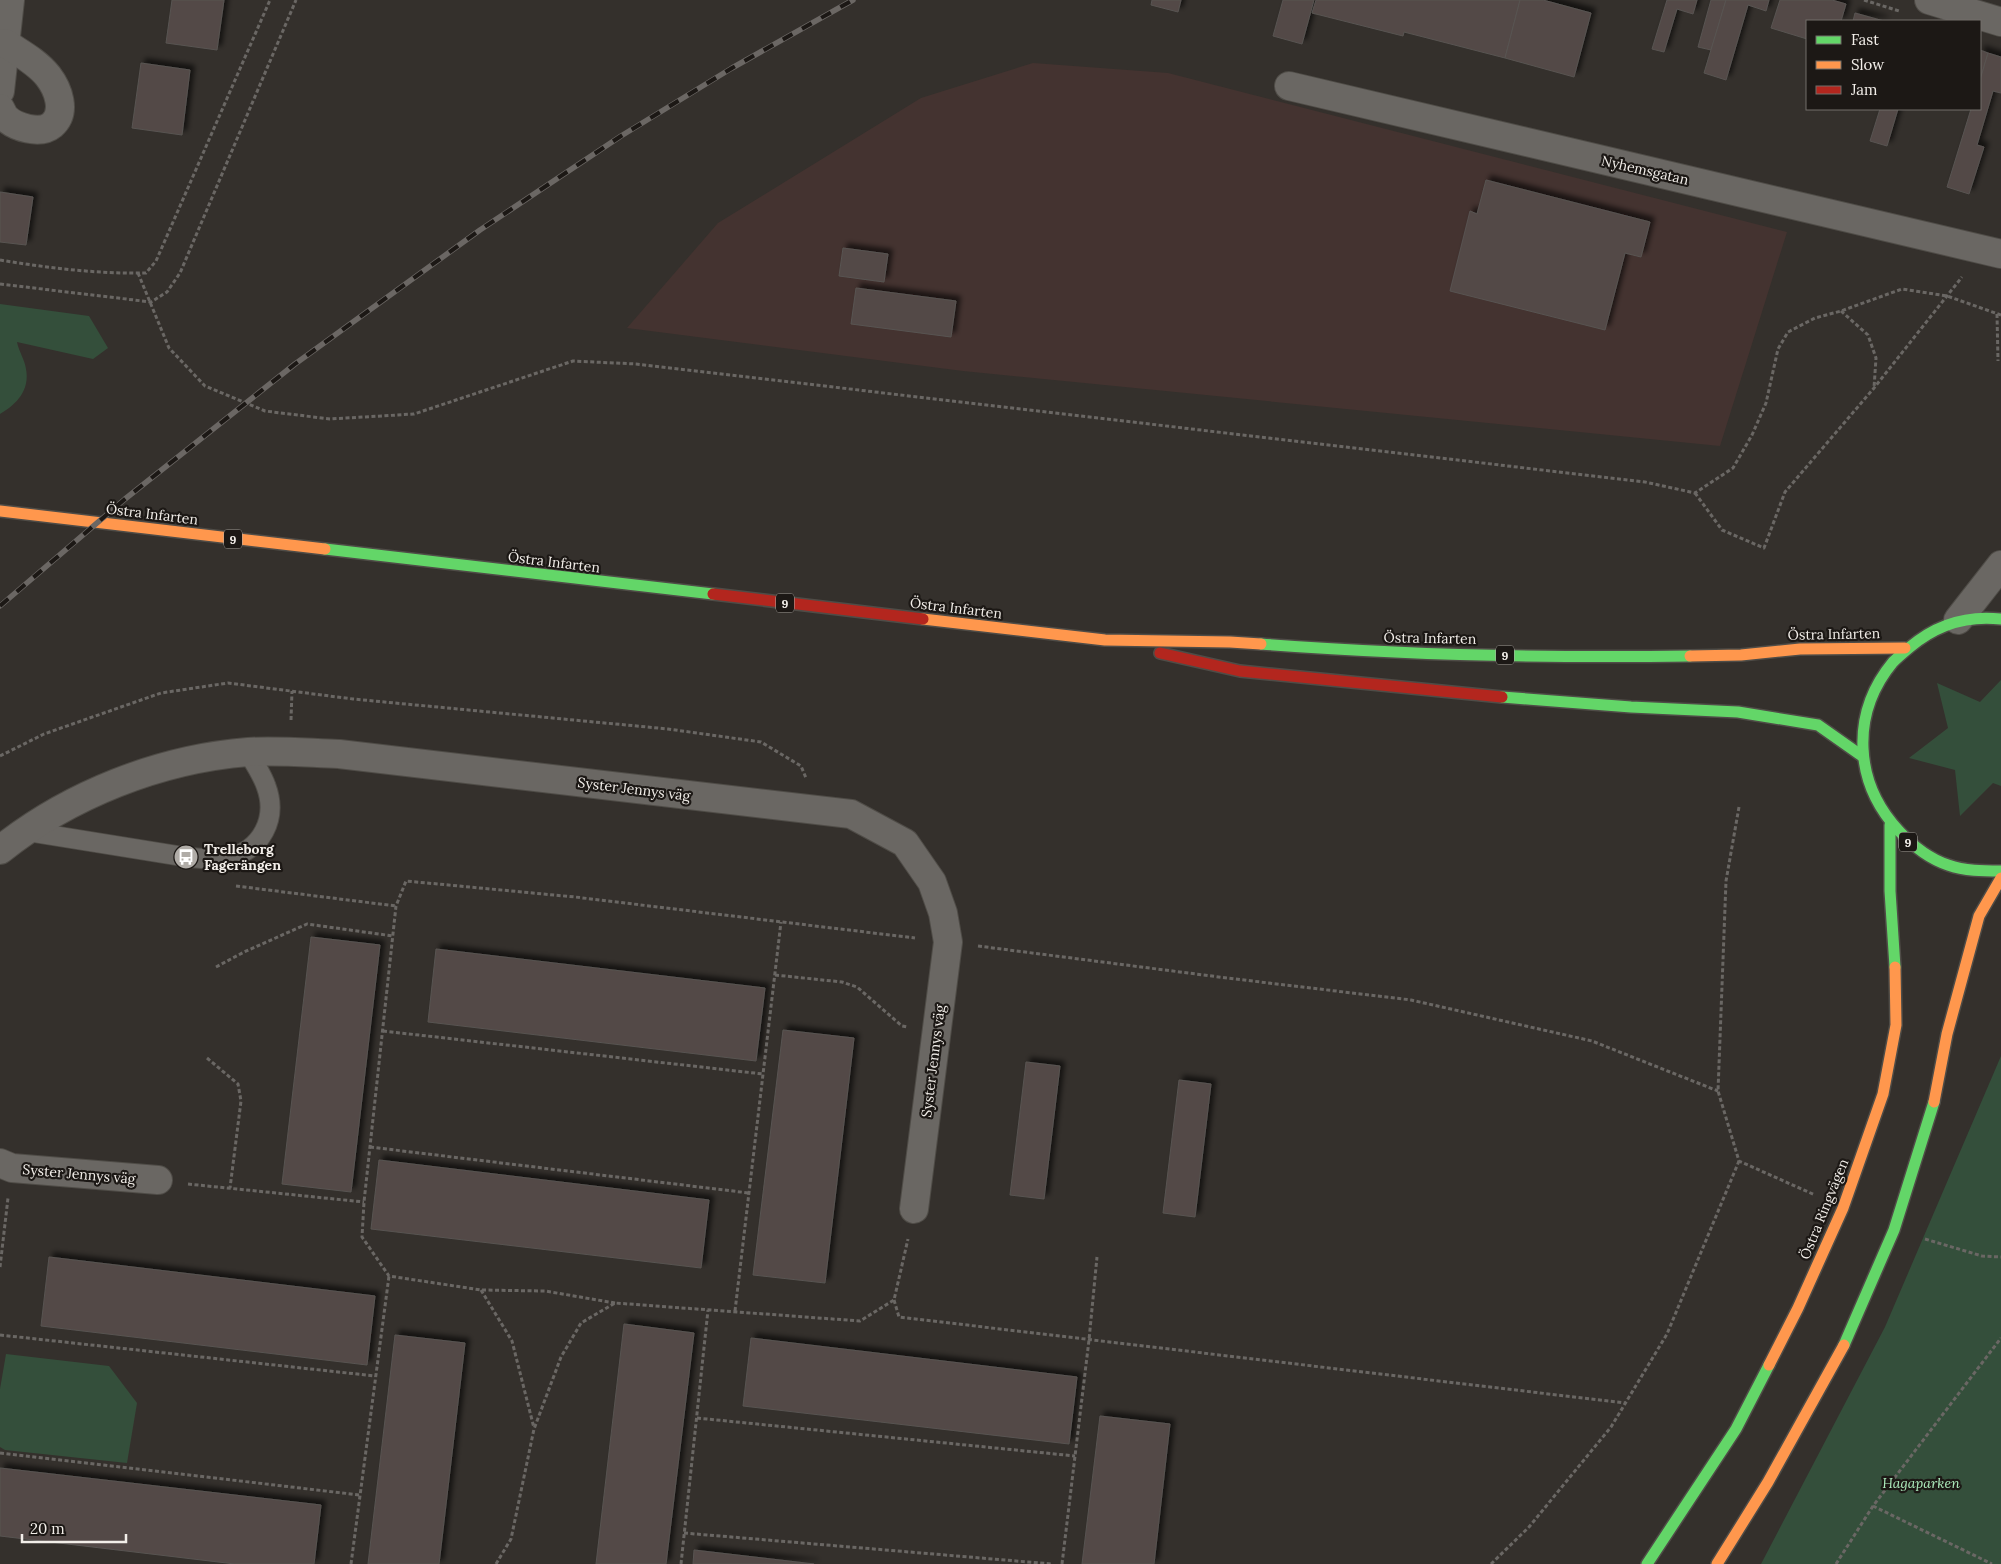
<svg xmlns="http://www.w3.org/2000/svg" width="2001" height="1564" font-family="Lora,serif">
	<defs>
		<filter id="shadow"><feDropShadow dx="4.5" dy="-4.5" stdDeviation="2.5" flood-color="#0009"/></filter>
	</defs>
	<rect width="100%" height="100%" fill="#34302c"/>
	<path fill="#443330" d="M1033,63l135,10 619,159 -67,214 -757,-75 -336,-43 91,-105 203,-125z"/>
	<g fill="#344f3b">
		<path d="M0,304l89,12 19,32 -15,11 -76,-17c2,10 8,18 9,27 4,21 -9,35 -26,45z"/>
		<path d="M2001,680v106l-8,-3 -33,33 -5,-46 -46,-12 39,-30 -11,-45 43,19z"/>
		<path d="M2001,1056v508h-240l124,-237z"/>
		<path d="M6,1354l103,12 28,37 -10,60 -122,-13 -5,-3v-58z"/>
	</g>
	<g fill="#534a46" stroke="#585452" filter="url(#shadow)">
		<path d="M172,0h52l-7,50 -51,-7z"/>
		<path d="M1152,0h29l-3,12 -27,-7z"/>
		<path d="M1283,0h31l-12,44 -29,-8z"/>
		<path d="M1316,0h204l-15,58 -101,-26 -1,4 -91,-23z"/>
		<path d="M1520,0h23l48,13 -17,64 -69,-19z"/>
		<path d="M1667,0h30l-4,14 -16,-5 -13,43 -12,-3z"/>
		<path d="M1711,0h15l-15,50 -13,-3z"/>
		<path d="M1726,0h43l-3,11 -18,-6 -22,75 -22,-7z"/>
		<path d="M1780,0h52l14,4 -5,17h-34v18l-36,-11z"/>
		<path d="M1855,13l29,8h-31z"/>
		<path d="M1980,50l8,3 -8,27z"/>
		<path d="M1988,53l13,4v36l-8,-2 -16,54 7,2 -15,47 -22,-7 24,-78h9v-29z"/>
		<path d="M141,63l49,7 -8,65 -50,-7z"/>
		<path d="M1880,109h18l-11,37 -17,-5z"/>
		<path d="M1486,180l164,42 -9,35 -16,-4 -20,77 -155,-39 20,-80 7,3z"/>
		<path d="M0,192l33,5 -7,48 -26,-3z"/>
		<path d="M843,248l45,6 -4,28 -45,-6z"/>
		<path d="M856,288l100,13 -5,36 -100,-13z"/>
		<path d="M311,937l69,8 -29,247 -69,-8z"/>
		<path d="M436,949l329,39 -9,73 -328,-39z"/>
		<path d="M783,1030l71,8 -29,245 -72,-8z"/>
		<path d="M1026,1062l34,4 -16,133 -34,-4z"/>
		<path d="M1179,1080l32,4 -16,133 -32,-4z"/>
		<path d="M379,1160l330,40 -8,68 -330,-39z"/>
		<path d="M49,1257l326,39 -8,69 -326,-39z"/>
		<path d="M624,1324l70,9 -28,231h-70z"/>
		<path d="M395,1335l70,8 -26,221h-71z"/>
		<path d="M751,1338l326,39 -8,67 -326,-38z"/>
		<path d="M1100,1416l70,8 -16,140h-72z"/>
		<path d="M0,1468l321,37 -7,59h-79l-235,-28z"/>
		<path d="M694,1550l120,14h-121z"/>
	</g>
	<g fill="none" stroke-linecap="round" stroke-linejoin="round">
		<defs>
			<path id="lane" d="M25,831l161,26c14,1 28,4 42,1 34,-8 50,-40 38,-72 -4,-12 -12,-23 -18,-34"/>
			<g id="street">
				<path d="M1929,0l72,22"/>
				<path d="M1289,86l712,168"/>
				<path d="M0,91l10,-91"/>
				<path d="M0,108c2,3 3,7 6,10 9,9 34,17 46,7 15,-13 6,-36 -4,-49 -11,-14 -28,-23 -43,-33"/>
				<path d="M1958,620l43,-55"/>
				<path d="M0,850c69,-55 159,-91 248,-98 30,-2 61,1 91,2l512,60 54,29 27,39 11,31 5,29 -34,267"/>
				<path d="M0,1163l12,5 146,12"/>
			</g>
			<g id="fast">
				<path d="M325,549l388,45"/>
				<path d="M2001,619c-35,-4 -65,6 -91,28 -6,5 -12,10 -17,15 -43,52 -39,121 6,169 13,14 31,28 49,34 17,6 35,6 53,6"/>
				<path d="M1261,644c142,11 286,14 429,12"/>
				<path d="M1502,697l129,10 107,5 80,13 44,31"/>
				<path d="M1890,825v66l5,76"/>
				<path d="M1844,1345l50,-115 40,-128"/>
				<path d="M1647,1564l89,-135 33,-64"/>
			</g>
			<g id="slow">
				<path d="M0,511l325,38"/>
				<path d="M923,619l182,21 125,2 31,2"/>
				<path d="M1690,656l51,-1 59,-6 105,-1"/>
				<path d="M1934,1102l13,-68 32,-118 22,-38"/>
				<path d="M1769,1365l29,-57 45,-100 40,-114 13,-69 -1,-58"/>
				<path d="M1717,1564l51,-82 76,-137"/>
			</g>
			<g id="jam">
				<path d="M713,594l210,25"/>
				<path d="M1160,653l80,18 262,26"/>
			</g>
		</defs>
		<use href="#lane" stroke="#4f4c47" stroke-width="21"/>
		<use href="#street" stroke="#4f4c47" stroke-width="30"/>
		<use href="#fast" stroke="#4f4c47" stroke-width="14"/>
		<use href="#slow" stroke="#4f4c47" stroke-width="14"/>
		<use href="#jam" stroke="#4f4c47" stroke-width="14"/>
		<g stroke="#6a6764" stroke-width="3" stroke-dasharray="4 2.5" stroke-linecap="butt">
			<path d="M1864,0l35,11"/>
			<path d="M0,260c48,8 98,14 146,13l10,-12 114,-261"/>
			<path d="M138,273l31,75 36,38 60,25 65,8 84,-5 159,-53 63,3 1009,118 50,11 38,-25 19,-33 14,-32 12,-54 10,-17 27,-14 26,-7 61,-22 45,7 54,19"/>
			<path d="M0,284l151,18 16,-10 13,-19 116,-273"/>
			<path d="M1841,311l27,24 8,23 -2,30"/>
			<path d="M1997,314l1,47"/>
			<path d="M1695,493l27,37 42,18 21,-56 89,-104 88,-111"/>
			<path d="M291,720l1,-29"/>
			<path d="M0,756l44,-22 117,-41 67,-10 125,16 315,30 93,13 40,24 5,12"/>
			<path d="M1739,807l-13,74 -8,210 21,70 76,34"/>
			<path d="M236,886l160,20"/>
			<path d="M978,946l249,32 184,22 181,41 126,50"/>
			<path d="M216,967l28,-15 63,-28 86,12"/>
			<path d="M775,975l67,7 15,5 45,39 5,1"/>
			<path d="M383,1031l380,43"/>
			<path d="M207,1058l31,26 3,17 -11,87"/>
			<path d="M370,1147l379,46"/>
			<path d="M188,1184l176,18"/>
			<path d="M1925,1239l57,17 19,1"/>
			<path d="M0,1267l8,-69"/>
			<path d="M481,1290l31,51 22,87"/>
			<path d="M894,1300l5,17 726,86"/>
			<path d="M615,1303l-70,-12 -64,-1 -92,-14 -27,-39 2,-35 32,-296 10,-25 169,16 340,41"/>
			<path d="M735,1311l46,-389"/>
			<path d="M0,1335l375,41"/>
			<path d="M697,1418l378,38"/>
			<path d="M0,1453l360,42"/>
			<path d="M1873,1506l119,58"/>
			<path d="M684,1533l368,31"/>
			<path d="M351,1564l38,-288"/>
			<path d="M496,1564l15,-25 23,-110 27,-72 20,-34 34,-20 245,18 34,-21 14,-61"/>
			<path d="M681,1564l27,-254"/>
			<path d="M1062,1564l27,-224 8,-83"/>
			<path d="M1491,1564l38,-37 82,-100 56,-93 72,-173"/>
			<path d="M1836,1564l37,-58 128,-168"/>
		</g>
		<use href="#lane" stroke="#6a6763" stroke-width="19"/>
		<use href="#street" stroke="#6a6763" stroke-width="28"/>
		<use href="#fast" stroke="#63d668" stroke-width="11"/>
		<use href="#slow" stroke="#ff974d" stroke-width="11"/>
		<use href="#jam" stroke="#b3261e" stroke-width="11"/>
		<defs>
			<path id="rail" d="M0,606l125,-107 170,-135 185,-134 141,-94 111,-68 121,-68"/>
		</defs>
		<use href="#rail" stroke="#6b6764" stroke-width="5.5"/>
		<use href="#rail" stroke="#1c1815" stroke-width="4" stroke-dasharray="11" stroke-linecap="butt"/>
	</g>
	<defs>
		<symbol id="bus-disc" viewBox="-11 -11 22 22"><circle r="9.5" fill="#b0aca7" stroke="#1c1815"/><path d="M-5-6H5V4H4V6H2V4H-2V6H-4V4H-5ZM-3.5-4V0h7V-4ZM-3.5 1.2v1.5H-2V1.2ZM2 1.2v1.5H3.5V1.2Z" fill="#fff"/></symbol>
	</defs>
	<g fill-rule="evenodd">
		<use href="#bus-disc" x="172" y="843" width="28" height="28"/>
	</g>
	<g text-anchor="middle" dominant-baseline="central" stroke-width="4.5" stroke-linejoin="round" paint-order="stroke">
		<g fill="#1c1815" stroke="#b2aea9" stroke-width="1">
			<rect x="224" y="529.5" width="18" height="19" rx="4"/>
			<rect x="776" y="593.5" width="18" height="19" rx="4"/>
			<rect x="1496" y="645.5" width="18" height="19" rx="4"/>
			<rect x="1899" y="832.5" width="18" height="19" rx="4"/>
		</g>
		<g font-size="12" font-weight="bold" fill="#f2eee9">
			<text x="233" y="539">9</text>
			<text x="785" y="603">9</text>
			<text x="1505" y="655">9</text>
			<text x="1908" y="842">9</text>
		</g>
		<g font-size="14" fill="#f2eee9" stroke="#1c1815">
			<text transform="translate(1645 170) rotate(13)">Nyhemsgatan</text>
			<text transform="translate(152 514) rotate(7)">Östra Infarten</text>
			<text transform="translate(554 562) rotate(7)">Östra Infarten</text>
			<text transform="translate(956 608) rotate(7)">Östra Infarten</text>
			<text transform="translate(1834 634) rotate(-1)">Östra Infarten</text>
			<text transform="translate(1430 638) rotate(1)">Östra Infarten</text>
			<text transform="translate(634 789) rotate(7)">Syster Jennys väg</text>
			<text transform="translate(933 1061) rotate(-83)">Syster Jennys väg</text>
			<text transform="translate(79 1174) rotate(5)">Syster Jennys väg</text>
			<text transform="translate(1824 1209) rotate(-68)">Östra Ringvägen</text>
		</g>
		<g font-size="14" font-weight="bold" fill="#f2eee9" stroke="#1c1815" text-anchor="start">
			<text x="204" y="849">Trelleborg<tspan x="204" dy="16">Fagerängen</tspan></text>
		</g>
		<g font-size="14" font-style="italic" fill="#acebbc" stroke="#1c1815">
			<text x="1921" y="1483">Hagaparken</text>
		</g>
	</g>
	<rect x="1806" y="20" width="175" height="90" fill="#1c1815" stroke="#726e6a"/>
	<rect x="1816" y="36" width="25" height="8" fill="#63d668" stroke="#726e6a"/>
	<text x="1851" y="45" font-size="15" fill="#f2eee9">Fast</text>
	<rect x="1816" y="61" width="25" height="8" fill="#ff974d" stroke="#726e6a"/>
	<text x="1851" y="70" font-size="15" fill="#f2eee9">Slow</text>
	<rect x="1816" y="86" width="25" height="8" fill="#b3261e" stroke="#726e6a"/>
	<text x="1851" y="95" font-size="15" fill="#f2eee9">Jam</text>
	<path d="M22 1534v8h104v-8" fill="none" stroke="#f2eee9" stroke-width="2.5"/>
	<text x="30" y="1534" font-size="15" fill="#f2eee9" stroke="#1c1815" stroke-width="4" paint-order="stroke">20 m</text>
</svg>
